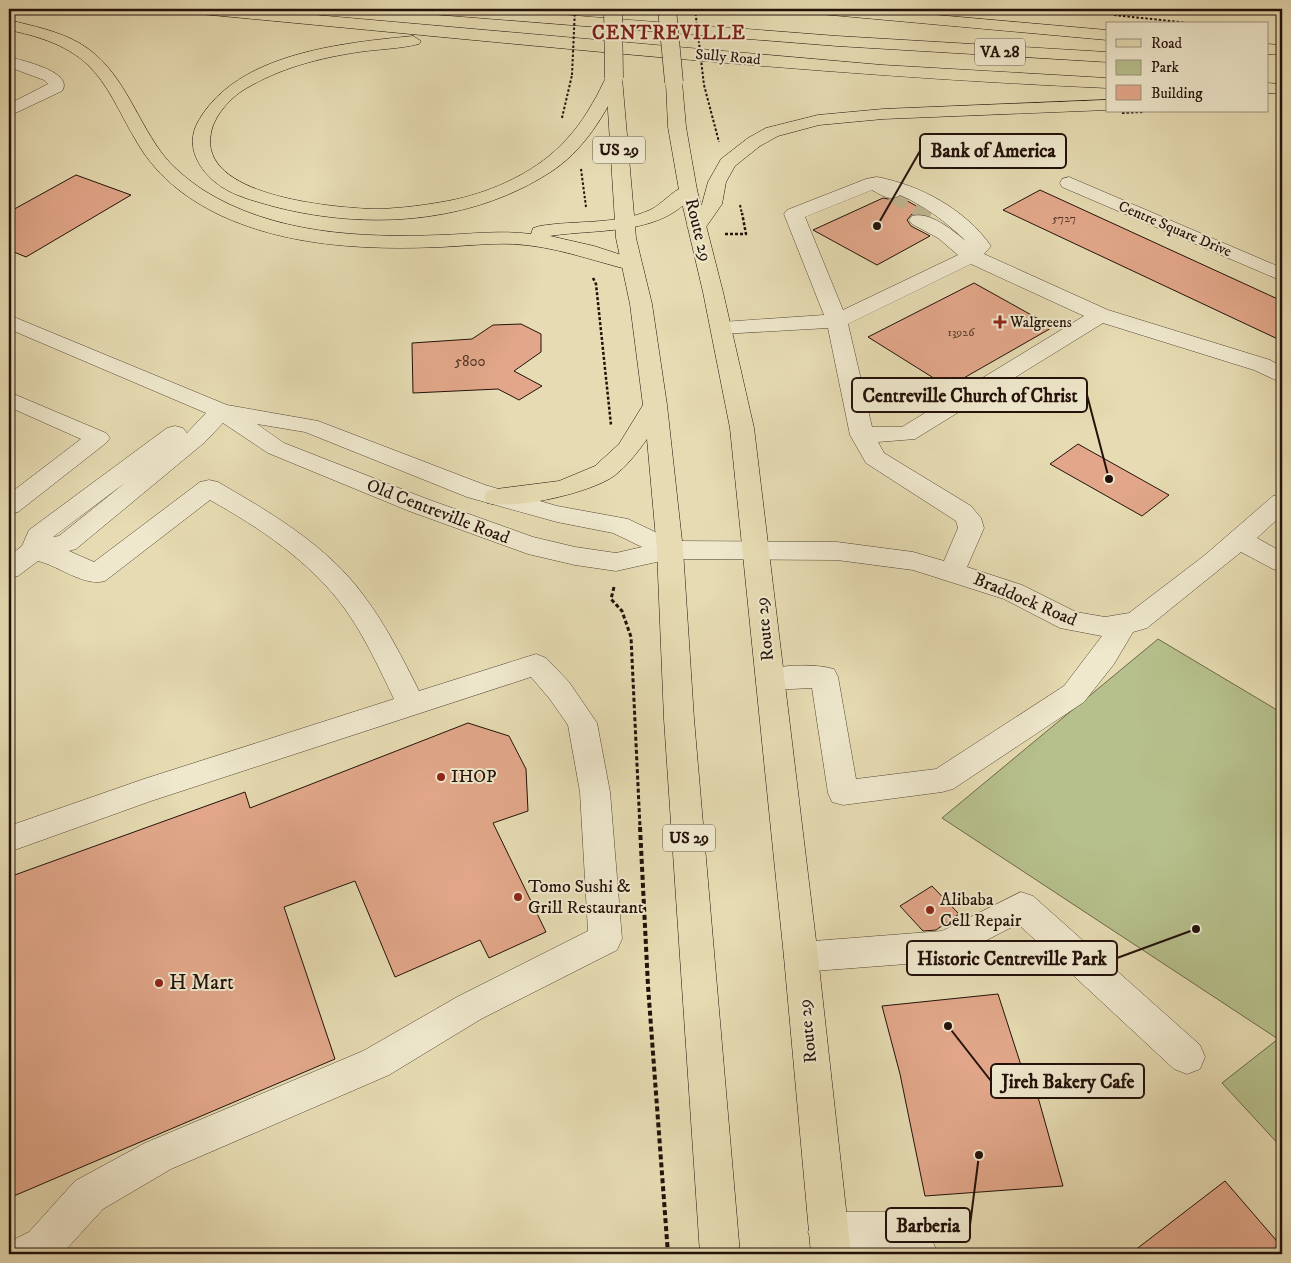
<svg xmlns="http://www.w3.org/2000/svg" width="1291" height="1263" font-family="'IM FELL DW Pica',serif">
	<rect width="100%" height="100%" fill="#e6dbb2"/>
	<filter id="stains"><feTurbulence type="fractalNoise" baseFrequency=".004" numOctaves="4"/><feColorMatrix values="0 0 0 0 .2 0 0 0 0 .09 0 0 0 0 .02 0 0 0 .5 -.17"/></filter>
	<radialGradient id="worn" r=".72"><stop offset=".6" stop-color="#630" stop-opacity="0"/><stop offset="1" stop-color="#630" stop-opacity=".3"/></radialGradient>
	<path fill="#b6c08c" stroke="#6c684b" d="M1158,639l124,74v435l-60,-65 56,-44 -336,-221z"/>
	<g fill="#e2a78a" stroke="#23110a">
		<path d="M76,175l55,20 -105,62 -17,-7v-38z"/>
		<path d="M1040,190l242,111v40l-279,-131z"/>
		<path d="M900,197l31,17h-19l-5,6 4,6 19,10 -53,29 -64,-35 70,-32 10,2z"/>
		<path d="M974,283l79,44 -105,60 -80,-50z"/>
		<path d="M521,324l20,10v18l-27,19 28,15 -23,14 -21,-11 -85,4 -1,-50 60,-4 21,-14z"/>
		<path d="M1078,444l91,51 -27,21 -92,-52z"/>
		<path d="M468,723l41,13 17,33 2,42 -35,12 53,109 -57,26 -9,-18 -85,37 -40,-96 -71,26 51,152 -326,139v-321l236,-85 5,16z"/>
		<path d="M932,886l27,28 -23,16 -13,1 -23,-25z"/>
		<path d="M998,994l31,96h7l27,96 -138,10 -25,-122 -18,-68z"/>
		<path d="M1225,1181l57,66v7h-152z"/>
	</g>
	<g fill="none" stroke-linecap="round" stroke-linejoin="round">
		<path stroke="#bfb390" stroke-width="18" stroke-dasharray="18 9" stroke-linecap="butt" d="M892,193l39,21"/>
		<path stroke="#bfb390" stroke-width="22" stroke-dasharray="22 11" stroke-linecap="butt" d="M928,213l3,1"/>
		<defs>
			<g id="minor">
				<path d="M9,57c12,3 66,15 53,34l-53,25v-12l39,-20 -4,-4 -35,-13z"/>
				<path d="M877,177c43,8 88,32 114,69l-7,8 124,56 162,50 12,7v16l-28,-13 -151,-47 -188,116 -37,3 6,11 87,53 10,12 3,10 -17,39 55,18 54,27 29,5 24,-4 76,-58 68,-59 9,-2v21l-25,23 25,14v20l-9,-3 -32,-17 -94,76 -14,4 -19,32 -30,38 -131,87 -11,3 -99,13 -11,-3 -4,-9 -16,-105 -42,2 -10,-3 -4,-8 4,-8c21,-6 53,-8 74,-2l4,8 18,102 80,-10 128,-83 38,-50 -42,-8 -56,-29 -91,-29 -76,-10 -167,-1 -54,12 -41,-6 -47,-11 -119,-43 -141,-58 -45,-30 -18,19 -129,107 -7,2 25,11 106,-80 9,-2 9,2c53,31 109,63 146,114 22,29 39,63 55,95l117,-37 10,4 23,24 28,41 13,69 12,147 -5,11 -136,69 -92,56 -218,94 -68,40 -41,45h-53l4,-14 16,-8 46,-51 70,-38 218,-92 94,-54 131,-66 -8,-139 -12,-67 -19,-27 -18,-21 -380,124 -142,51v-26l135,-47 250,-80c-15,-31 -29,-62 -49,-90 -34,-47 -85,-81 -135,-109l-105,81c-21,6 -46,-15 -67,-20l-20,15 -9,2v-22l13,-10 7,-16 138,-102 8,-2 8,2 4,5 19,-20 -197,-84v-14l218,90 91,16 167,64 72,21 71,13 46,22 163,1 76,10 31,9 14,-33 -2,-7 -90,-58 -16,-28 -22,-107 -106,6 -8,-1 -3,-5 3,-5 8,-1 102,-7 -40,-101 3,-4 79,-31zM872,190c9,5 19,12 28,5 25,11 46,27 66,46 -14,-11 -36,-30 -54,-25l-3,4 3,4 26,14 20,17 -115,55 -38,-93zM971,264l113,52 -182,111h-30l-24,-103zM257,424l48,8 162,65 90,25 56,11 29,14 -26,6 -41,-6 -42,-10 -106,-38 -143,-56zM126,482l-67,54 -6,1z"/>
				<path d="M1069,177l213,91v13l-220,-94 -2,-4 2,-4z"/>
				<path d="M9,392l97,41 4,5 -4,5 -88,69 -9,2v-20l72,-55 -72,-32z"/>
				<path d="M1021,892l12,4 167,149 5,12 -5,12 -13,5 -13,-5 -156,-145 -72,37 -145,11 -12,-4 -5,-11 5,-11 12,-4 141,-11z"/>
				<path d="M828,1212h60l14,6 30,22 6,14 -110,-2 -14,-6 -6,-14 6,-14z"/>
			</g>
			<g id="major">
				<path d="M614,73l6,1 2,4 14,160 16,66 15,101 16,145 11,169 46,535h-40l-36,-535 -7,-169 -10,-111c-10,14 -20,27 -33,37 -24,17 -99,34 -127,27l-3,-6 3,-6 9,-2 63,-8 36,-15 24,-22 24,-39 -13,-101 -14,-66 -10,-160 2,-4z"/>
				<path d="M674,77l6,1 2,4 4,45 11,63 26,102 31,136 64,529 33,297h-40l-27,-297 -54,-529 -27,-136 -24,-102 -11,-63 -2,-45 2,-4z"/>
			</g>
			<g id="highway">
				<path d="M192,9h55l635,56 225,13v10c-303,-13 -605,-46 -907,-74z"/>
				<path d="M423,9h64l350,27 270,16v10l-270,-16 -406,-32z"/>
				<path d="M812,9h57l238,21v10l-287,-26z"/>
				<path d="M9,20c24,6 50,11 72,24 41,25 53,71 80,108 11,15 26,27 42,38 70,44 157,48 238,45 30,-1 60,-5 90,-1l2,-6 7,-2c35,-6 77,-1 110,-16 15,-7 28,-28 45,-24l2,4c-32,47 -97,38 -147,46l44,10 43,14 3,4 -3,4 -7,2c-40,-10 -76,-24 -117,-26 -24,-1 -48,2 -72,3 -73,3 -151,0 -219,-31 -38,-18 -68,-42 -88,-79 -15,-25 -25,-52 -47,-73 -22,-20 -50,-28 -78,-34z"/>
				<path d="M413,36l8,5 -2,3c-20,5 -40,5 -60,8 -40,6 -79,16 -114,37 -15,9 -31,27 -34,44 -13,63 119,74 160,76 24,0 48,-3 71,-7 37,-6 78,-22 107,-46 17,-14 32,-32 43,-52 6,-9 10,-20 16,-30h12l2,4c-16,36 -39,74 -73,95 -80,51 -182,57 -273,34 -21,-6 -44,-11 -61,-25 -19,-16 -30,-39 -16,-62 39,-67 143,-77 214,-84z"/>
				<path d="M1267,44l15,1v10l-15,-1z"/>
				<path d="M1267,83l15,1v10l-15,-1z"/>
				<path d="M1107,100v10l-224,9 -64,6 -41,11 -18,10 -25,20 -9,16 -4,22 -18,26h-14l-3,-4 15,-22 6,-22 13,-23 27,-21 18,-10 52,-13 65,-6z"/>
			</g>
		</defs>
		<use href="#minor" stroke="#544434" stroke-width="1"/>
		<use href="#major" stroke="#23110a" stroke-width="1"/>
		<use href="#highway" stroke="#23110a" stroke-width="1"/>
		<g stroke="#23110a" stroke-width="2" stroke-dasharray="2.5 2" stroke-linecap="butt">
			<path d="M1114,15l84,9"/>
			<path d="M704,85l15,57"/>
			<path d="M1122,113l21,-1"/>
			<path d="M562,118l10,-43"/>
			<path d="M581,169l5,38"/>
			<path d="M740,205l2,9"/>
		</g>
		<g stroke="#23110a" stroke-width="2.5" stroke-dasharray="3 2" stroke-linecap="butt">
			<path d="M725,234h21l-4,-21"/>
			<path d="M593,278l3,6 15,141"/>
		</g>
		<path stroke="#23110a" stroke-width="3" stroke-dasharray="4 2.5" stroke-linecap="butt" d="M614,587l-3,12 11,12 9,26 9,191"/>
		<path stroke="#23110a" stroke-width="4" stroke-dasharray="5 3" stroke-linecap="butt" d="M640,827l8,159 20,268"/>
		<use href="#minor" fill="#efe8cd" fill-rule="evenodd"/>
		<use href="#major" fill="#e6dbb2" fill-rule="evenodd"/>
		<use href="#highway" fill="#e6dbb2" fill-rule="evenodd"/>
		<defs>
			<g id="major-bridge">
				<path d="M613,9l1,69"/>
				<path d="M667,9l7,73"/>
			</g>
		</defs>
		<use href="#major-bridge" stroke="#23110a" stroke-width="19" stroke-linecap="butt"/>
		<g stroke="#23110a" stroke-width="2" stroke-dasharray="2.5 2" stroke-linecap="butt">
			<path d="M695,9l9,76"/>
			<path d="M572,75l3,-66"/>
		</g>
		<use href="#major-bridge" stroke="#e6dbb2" stroke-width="18"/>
	</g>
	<g fill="#8f2418" stroke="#efe8cd" stroke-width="2">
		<path d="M997.5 314.5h5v5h5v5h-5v5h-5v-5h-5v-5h5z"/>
		<circle cx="441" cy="777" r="5"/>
		<circle cx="518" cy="897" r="5"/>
		<circle cx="930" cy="910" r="5"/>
		<circle cx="159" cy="983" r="5"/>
	</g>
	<g text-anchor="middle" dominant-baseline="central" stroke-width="4" stroke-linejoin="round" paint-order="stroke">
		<g font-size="12" fill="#53362a">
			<text x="1064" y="218">5727</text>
			<text x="961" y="332">13926</text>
		</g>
		<g font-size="15" fill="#23110a" stroke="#efe8cd">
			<text transform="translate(728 57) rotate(5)">Sully Road</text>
			<text transform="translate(1175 229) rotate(23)">Centre Square Drive</text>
		</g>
		<g font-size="15" fill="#23110a" stroke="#efe8cd" text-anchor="start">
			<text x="1010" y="322">Walgreens</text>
		</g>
		<g font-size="15" fill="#53362a">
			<text x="470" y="361">5800</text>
		</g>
		<g fill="#efe8cd" stroke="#605244" stroke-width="1">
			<rect x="975" y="38.5" width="50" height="27" rx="4"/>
			<rect x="593" y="136.5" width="52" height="27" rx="4"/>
			<rect x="663" y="824.5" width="52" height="27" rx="4"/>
		</g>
		<g font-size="16" font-weight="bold" fill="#23110a">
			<text x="1000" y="52">VA 28</text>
			<text x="619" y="150">US 29</text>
			<text x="689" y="838">US 29</text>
		</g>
		<g font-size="18" fill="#23110a" stroke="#efe8cd">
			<text transform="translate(698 230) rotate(76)">Route 29</text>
			<text transform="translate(438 512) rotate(21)">Old Centreville Road</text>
			<text transform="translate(1025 600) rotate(23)">Braddock Road</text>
			<text transform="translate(765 629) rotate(-96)">Route 29</text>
			<text transform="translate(808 1031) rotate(-96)">Route 29</text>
		</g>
		<g font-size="18" fill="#23110a" stroke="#efe8cd" text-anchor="start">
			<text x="451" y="777">IHOP</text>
			<text x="528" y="887">Tomo Sushi &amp;<tspan x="528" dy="21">Grill Restaurant</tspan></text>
			<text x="940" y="900">Alibaba<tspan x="940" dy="21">Cell Repair</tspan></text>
		</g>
		<g font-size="19" font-weight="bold" letter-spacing="1" fill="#7a1f14" stroke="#efe8cd">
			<text x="669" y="33">CENTREVILLE</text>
		</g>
		<g font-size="21" fill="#23110a" stroke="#efe8cd" text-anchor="start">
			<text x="169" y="983">H Mart</text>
		</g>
	</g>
	<path fill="none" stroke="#23110a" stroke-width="2" d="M877 226L920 151M1109 479L1087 395M1196 929L1117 958M948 1026L991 1081M979 1155L970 1225"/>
	<g fill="#23110a" stroke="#efe8cd" stroke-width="2">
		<circle cx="877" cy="226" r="5"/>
		<circle cx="1109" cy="479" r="5"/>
		<circle cx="1196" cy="929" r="5"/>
		<circle cx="948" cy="1026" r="5"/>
		<circle cx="979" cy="1155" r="5"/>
	</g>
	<g fill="#efe8cd" stroke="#23110a" stroke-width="2">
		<rect x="920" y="134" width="146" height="34" rx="5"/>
		<rect x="852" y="378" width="235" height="34" rx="5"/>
		<rect x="907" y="941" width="210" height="34" rx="5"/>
		<rect x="991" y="1064" width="153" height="34" rx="5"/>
		<rect x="886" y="1208" width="84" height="34" rx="5"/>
	</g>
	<g font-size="19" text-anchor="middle" font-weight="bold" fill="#23110a">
		<text x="993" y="157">Bank of America</text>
		<text x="970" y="402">Centreville Church of Christ</text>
		<text x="1012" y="965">Historic Centreville Park</text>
		<text x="1068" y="1088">Jireh Bakery Cafe</text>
		<text x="928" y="1232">Barberia</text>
	</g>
	<rect width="1291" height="1263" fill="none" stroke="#e6dbb2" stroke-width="30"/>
	<rect x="10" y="10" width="1271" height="1243" fill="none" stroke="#23110a" stroke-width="2.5"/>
	<rect x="15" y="15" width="1261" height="1233" fill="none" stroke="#23110a"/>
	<rect x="1106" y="22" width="162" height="90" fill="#efe8cd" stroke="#9d927f"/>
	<rect x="1116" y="39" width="25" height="8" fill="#e6dbb2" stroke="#9d927f"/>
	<text x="1151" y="48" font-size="15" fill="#23110a">Road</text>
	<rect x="1116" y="60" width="25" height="15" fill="#b6c08c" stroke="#9d927f"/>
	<text x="1151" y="72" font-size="15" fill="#23110a">Park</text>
	<rect x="1116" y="85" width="25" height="15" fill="#e2a78a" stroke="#9d927f"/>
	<text x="1151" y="98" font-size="15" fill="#23110a">Building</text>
	<rect width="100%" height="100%" filter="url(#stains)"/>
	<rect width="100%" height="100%" fill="url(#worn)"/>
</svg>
